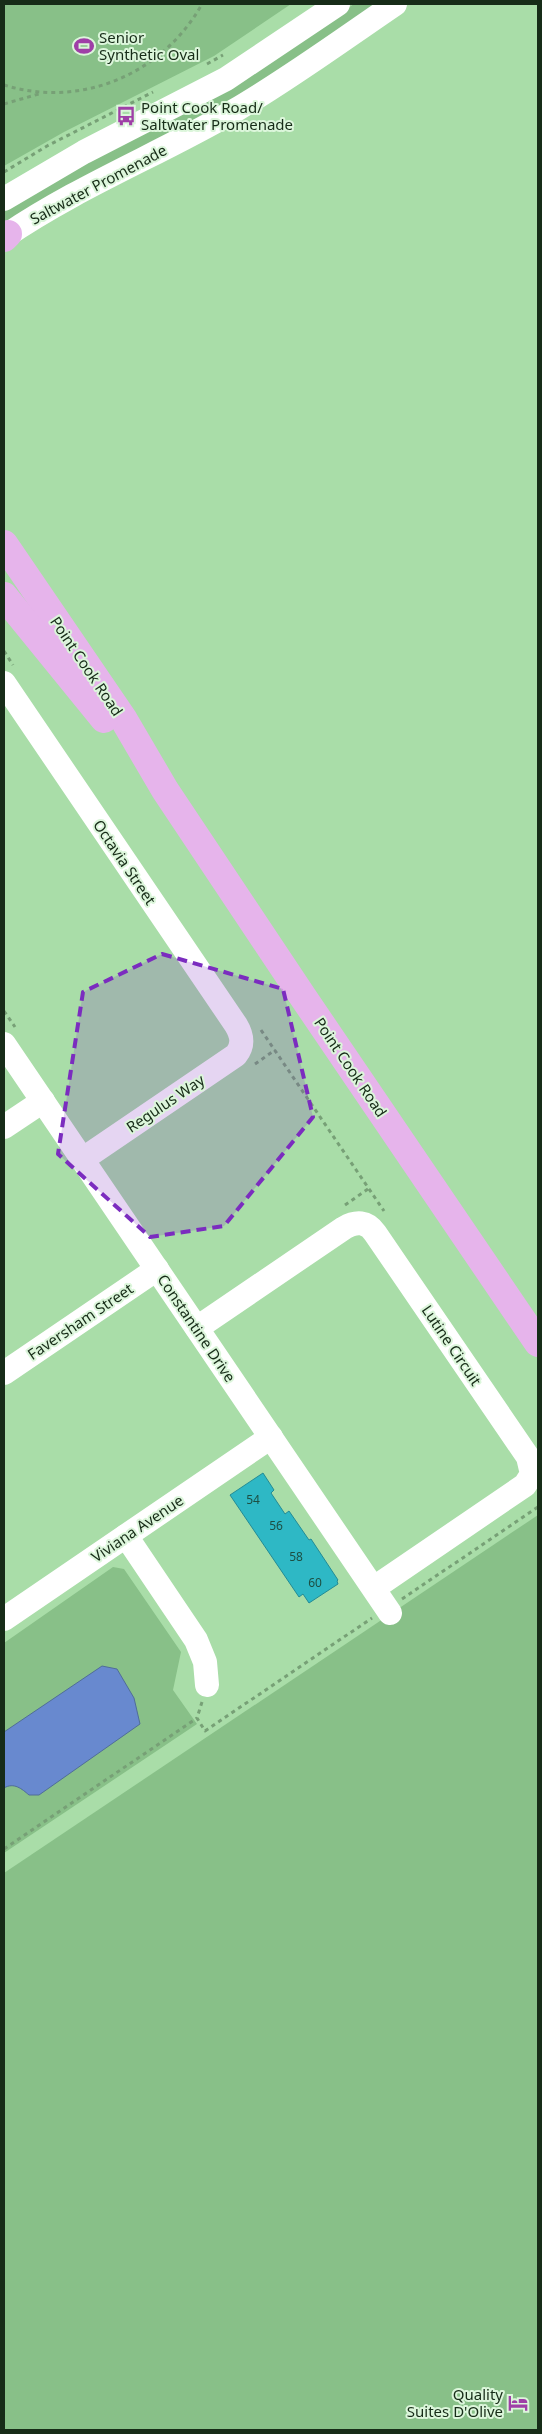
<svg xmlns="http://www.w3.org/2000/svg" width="542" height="2434" font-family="'Noto Sans',sans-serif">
	<rect width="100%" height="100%" fill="#a9dda8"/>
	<g fill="#88c088">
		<path d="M4,4h287l-77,52 -150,76 -60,34z"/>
		<path d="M354,4h25l-117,79 -258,144v-18l259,-143z"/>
		<path d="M538,1515v915h-534v-557z"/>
		<path d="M113,1567l11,2 57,83 -8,38 24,34 -193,129v-210z"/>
	</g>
	<path fill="#6889cf" stroke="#506d98" d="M102,1666l15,3 17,29 6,26 -101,71h-10c-7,-6 -15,-13 -25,-7v-56z"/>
	<path fill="#2eb8c5" stroke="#238b95" d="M263,1473l11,17 -3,3 14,21 4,-3 20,29 2,-1 27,41 -1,1 1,3 -29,19 -6,-9 -4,3 -69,-102z"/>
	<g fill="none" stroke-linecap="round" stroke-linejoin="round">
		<g stroke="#77a076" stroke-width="3" stroke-dasharray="4 4" stroke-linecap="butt">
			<path d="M207,64l16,-9"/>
			<path d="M4,85c77,24 159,-11 198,-81"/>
			<path d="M4,104l38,-11"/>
			<path d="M4,172l43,-26 106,-54"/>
			<path d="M4,651l9,14"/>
			<path d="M4,1011l11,16"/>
			<path d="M261,1030l123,181"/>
			<path d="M255,1064l20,-14"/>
			<path d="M345,1205l23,-16"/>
			<path d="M402,1599l136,-92"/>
			<path d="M202,1702l-5,16 8,13 167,-113"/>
			<path d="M4,1849l193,-131"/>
		</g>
		<g stroke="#fff" stroke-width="24">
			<path d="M4,199l80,-47 142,-73 112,-75"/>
			<path d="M4,237c73,-50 154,-82 230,-126 55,-32 108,-71 161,-107"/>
			<path d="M4,683l232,342c6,10 8,20 0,30l-153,104"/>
			<path d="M4,1044l386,569"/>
			<path d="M4,1127l39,-26"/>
			<path d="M197,1328l147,-100c12,-7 23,-7 31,5l153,224 4,17 -7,11 -151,103"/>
			<path d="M4,1373l153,-104"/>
			<path d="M126,1536l70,104 9,22 2,23"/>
			<path d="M4,1619l267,-182"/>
		</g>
		<g stroke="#e6b4eb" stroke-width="28">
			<path d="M4,238l4,-4"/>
			<path d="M4,544l120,176 41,70 138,207 235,346"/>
			<path d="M4,596l100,123"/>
		</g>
	</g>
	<path fill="#7b2cbf" fill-opacity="0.2" stroke="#7b2cbf" stroke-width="4" stroke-dasharray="10 6" stroke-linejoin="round" d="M162,954l121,35 30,128 -89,109 -74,11 -92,-83 25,-162z"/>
	<defs>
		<symbol id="stadium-bare" viewBox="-9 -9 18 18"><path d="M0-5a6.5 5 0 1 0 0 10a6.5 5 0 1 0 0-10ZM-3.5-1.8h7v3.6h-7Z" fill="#9f3fa7" stroke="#dcf6db" stroke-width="2.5" paint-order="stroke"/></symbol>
		<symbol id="bus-bare" viewBox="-9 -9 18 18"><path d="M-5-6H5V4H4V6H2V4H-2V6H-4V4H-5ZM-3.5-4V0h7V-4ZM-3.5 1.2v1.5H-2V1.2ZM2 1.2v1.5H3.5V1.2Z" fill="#9f3fa7" stroke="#dcf6db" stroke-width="2.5" paint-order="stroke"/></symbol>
		<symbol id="hotel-bare" viewBox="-9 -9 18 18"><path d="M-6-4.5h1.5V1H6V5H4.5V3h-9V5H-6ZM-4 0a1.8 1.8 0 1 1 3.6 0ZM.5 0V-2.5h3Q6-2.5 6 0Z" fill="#9f3fa7" stroke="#dcf6db" stroke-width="2.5" paint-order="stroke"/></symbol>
	</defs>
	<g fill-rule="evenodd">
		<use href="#stadium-bare" x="70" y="32" width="28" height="28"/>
		<use href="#bus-bare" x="112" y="102" width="28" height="28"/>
		<use href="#hotel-bare" x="504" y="2389" width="28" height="28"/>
	</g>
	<g text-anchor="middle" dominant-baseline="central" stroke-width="4" stroke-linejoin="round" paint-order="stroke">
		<g font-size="12" fill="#1d4f43">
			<text x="253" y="1499">54</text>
			<text x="276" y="1525">56</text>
			<text x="296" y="1556">58</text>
			<text x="315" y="1582">60</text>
		</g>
		<g font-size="15" fill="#172c18" stroke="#dcf6db" text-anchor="start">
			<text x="99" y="37">Senior<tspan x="99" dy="17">Synthetic Oval</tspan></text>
			<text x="141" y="107">Point Cook Road/<tspan x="141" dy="17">Saltwater Promenade</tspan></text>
			<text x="503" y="2394" text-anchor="end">Quality<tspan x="503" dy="17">Suites D'Olive</tspan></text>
		</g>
		<g font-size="15" fill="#172c18" stroke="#dcf6db">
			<text transform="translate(98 184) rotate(-28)">Saltwater Promenade</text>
			<text transform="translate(87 666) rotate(56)">Point Cook Road</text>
			<text transform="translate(125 862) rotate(56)">Octavia Street</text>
			<text transform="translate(351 1067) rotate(56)">Point Cook Road</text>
			<text transform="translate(165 1103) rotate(-34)">Regulus Way</text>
			<text transform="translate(80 1321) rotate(-34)">Faversham Street</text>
			<text transform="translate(197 1328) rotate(56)">Constantine Drive</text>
			<text transform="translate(452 1345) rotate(56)">Lutine Circuit</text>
			<text transform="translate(137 1528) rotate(-34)">Viviana Avenue</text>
		</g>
	</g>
	<rect width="542" height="2434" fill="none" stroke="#172c18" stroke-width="10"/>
</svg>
